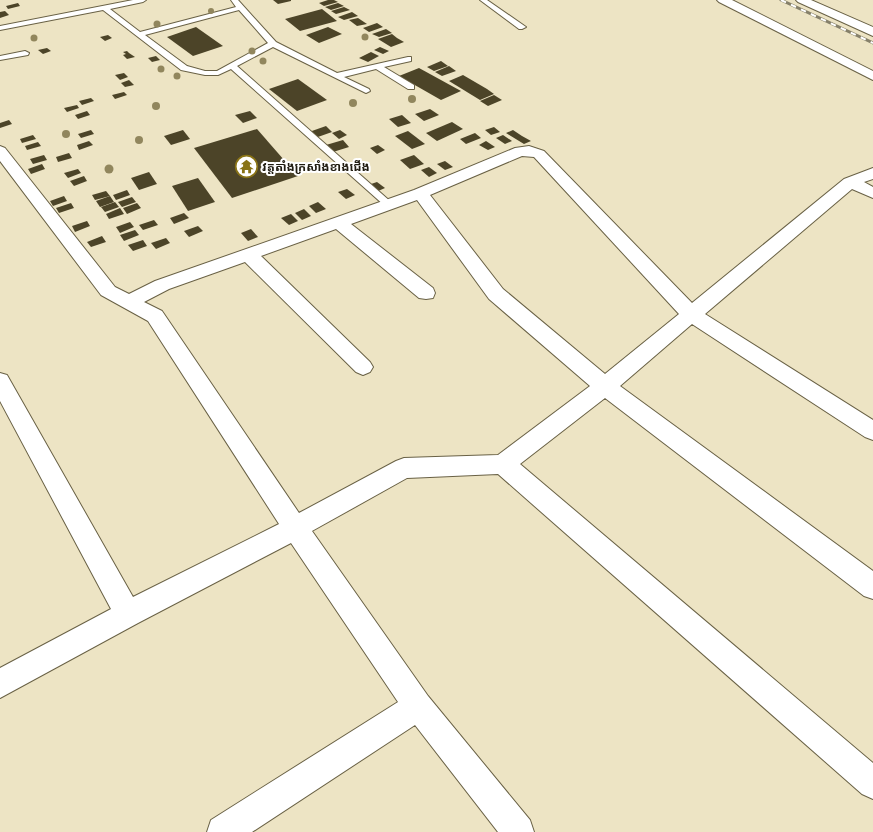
<svg xmlns="http://www.w3.org/2000/svg" width="873" height="832" font-family="Karla,'Noto Sans Khmer',sans-serif">
	<rect width="100%" height="100%" fill="#ede4c4"/>
	<g fill="#4c4428">
		<path d="M273,0h18v1l-13,3z"/>
		<path d="M328,0h6l4,2 -14,4 -5,-3z"/>
		<path d="M18,3l2,3 -12,3 -2,-3z"/>
		<path d="M338,3l6,3 -13,4 -6,-3z"/>
		<path d="M344,7l6,3 -14,4 -5,-3z"/>
		<path d="M322,9l15,12 -37,10 -15,-12z"/>
		<path d="M5,11l4,4 -9,3v-6z"/>
		<path d="M352,12l6,4 -14,4 -6,-3z"/>
		<path d="M358,18l9,6 -10,2 -8,-6z"/>
		<path d="M377,23l6,4 -14,5 -6,-4z"/>
		<path d="M196,27l27,19 -30,10 -26,-19z"/>
		<path d="M328,27l14,7 -23,9 -13,-8z"/>
		<path d="M386,29l6,4 -13,4 -7,-3z"/>
		<path d="M392,34l5,4 7,4 -13,5 -13,-8z"/>
		<path d="M108,35l4,3 -7,3 -5,-4z"/>
		<path d="M380,47l9,4 -6,3 -9,-4z"/>
		<path d="M47,48l4,3 -8,3 -5,-4z"/>
		<path d="M127,51l2,2 6,4 -8,2 -4,-4 3,-1 -3,-2z"/>
		<path d="M371,52l8,4 -11,6 -9,-4z"/>
		<path d="M156,56l4,4 -8,2 -4,-4z"/>
		<path d="M441,61l7,5 -14,5 -7,-4z"/>
		<path d="M449,66l7,5 -14,5 -7,-4z"/>
		<path d="M419,68l42,23 -20,9 -42,-24z"/>
		<path d="M124,73l4,4 -8,3 -5,-5z"/>
		<path d="M463,75l24,14 7,5 -14,6 -31,-19z"/>
		<path d="M298,79l29,21 -30,11 -28,-22z"/>
		<path d="M129,80l5,5 -9,2 -4,-4z"/>
		<path d="M124,92l3,3 -12,4 -3,-4z"/>
		<path d="M494,95l8,5 -14,6 -8,-5z"/>
		<path d="M91,98l3,3 -12,4 -3,-4z"/>
		<path d="M77,105l2,3 -12,4 -3,-4z"/>
		<path d="M430,109l9,6 -15,6 -9,-7z"/>
		<path d="M87,111l3,4 -12,4 -3,-4z"/>
		<path d="M250,111l7,7 -14,5 -8,-8z"/>
		<path d="M402,115l9,8 -13,4 -9,-8z"/>
		<path d="M9,120l3,4 -12,4v-5z"/>
		<path d="M452,122l11,7 -26,12 -11,-8z"/>
		<path d="M326,126l6,6 -17,6 -6,-6z"/>
		<path d="M494,127l6,5 -9,3 -6,-5z"/>
		<path d="M257,129l41,47 -66,22 -38,-50z"/>
		<path d="M91,130l3,4 -13,4 -3,-4z"/>
		<path d="M183,130l7,9 -19,6 -7,-9z"/>
		<path d="M340,130l7,5 -8,4 -7,-6z"/>
		<path d="M513,130l9,6 9,5 -7,3 -18,-11z"/>
		<path d="M408,131l17,13 -13,5 -17,-13z"/>
		<path d="M475,133l6,5 -15,6 -6,-5z"/>
		<path d="M33,135l3,4 -14,4 -2,-4z"/>
		<path d="M503,135l9,6 -7,3 -9,-6z"/>
		<path d="M343,140l6,7 -16,5 -7,-7z"/>
		<path d="M89,141l4,4 -14,5 -2,-5z"/>
		<path d="M486,141l9,6 -7,3 -9,-5z"/>
		<path d="M38,142l3,4 -14,4 -2,-4z"/>
		<path d="M378,145l7,5 -8,4 -7,-6z"/>
		<path d="M69,153l3,5 -14,4 -2,-5z"/>
		<path d="M44,155l3,5 -14,4 -3,-5z"/>
		<path d="M414,155l10,9 -14,5 -10,-9z"/>
		<path d="M445,161l8,6 -8,3 -8,-6z"/>
		<path d="M42,164l3,5 -14,5 -3,-5z"/>
		<path d="M429,167l8,6 -8,4 -8,-7z"/>
		<path d="M78,169l3,4 -13,5 -4,-5z"/>
		<path d="M149,172l8,12 -18,6 -8,-12z"/>
		<path d="M84,176l3,5 -13,5 -4,-5z"/>
		<path d="M198,178l17,24 -27,9 -16,-25z"/>
		<path d="M377,182l8,6 -9,4 -8,-7z"/>
		<path d="M347,189l8,6 -9,4 -8,-7z"/>
		<path d="M127,190l3,5 -14,5 -3,-5z"/>
		<path d="M106,191l4,5 -15,4 -3,-5z"/>
		<path d="M64,196l3,5 -14,5 -3,-5z"/>
		<path d="M110,196l4,6 -14,5 -4,-6z"/>
		<path d="M132,197l4,5 -14,5 -4,-5z"/>
		<path d="M115,202l4,5 -14,5 -4,-5z"/>
		<path d="M318,202l8,7 -10,4 -7,-7z"/>
		<path d="M71,203l3,5 -15,5 -3,-5z"/>
		<path d="M137,203l4,5 -14,6 -4,-6z"/>
		<path d="M120,208l4,6 -15,5 -3,-5z"/>
		<path d="M304,209l7,7 -9,4 -7,-7z"/>
		<path d="M184,213l5,5 -15,6 -4,-6z"/>
		<path d="M291,214l7,7 -9,4 -8,-7z"/>
		<path d="M154,220l4,5 -15,5 -4,-5z"/>
		<path d="M87,221l3,5 -15,6 -3,-6z"/>
		<path d="M130,222l4,5 -14,6 -4,-6z"/>
		<path d="M198,226l5,5 -14,6 -5,-6z"/>
		<path d="M251,229l7,8 -10,4 -7,-8z"/>
		<path d="M135,230l4,5 -15,6 -4,-6z"/>
		<path d="M102,236l4,6 -15,5 -4,-5z"/>
		<path d="M166,238l4,5 -14,6 -5,-6z"/>
		<path d="M143,240l4,6 -14,5 -5,-6z"/>
	</g>
	<g fill="none" stroke-linecap="round" stroke-linejoin="round">
		<defs>
			<g id="service">
				<path d="M133,0h13l-3,2 -33,7 30,23 96,-25 -5,-7h7l38,42 61,31 71,-16h3v4l-27,6 30,18v4h-6l-32,-20 -32,8 25,12 1,2 -4,2 -93,-46 -36,19 154,136 2,2 -2,2h-6l-154,-137 -13,6h-13l-24,-5 -78,-60 -103,20v-4zM239,10l29,33 -51,28h-12l-18,-5 -42,-31z"/>
				<path d="M480,0h7l39,27 -4,2h-3z"/>
				<path d="M25,51l4,2 -1,2 -28,5v-4z"/>
			</g>
			<g id="minor">
				<path d="M717,0h15l141,71v9l-154,-78z"/>
				<path d="M0,146l5,2 110,139 14,7 26,-13 259,-91 101,-42 14,-2 15,5 148,152 152,-124 29,-11v11l-9,3 9,5v11l-21,-9 -147,125 168,106v20l-8,-3 -173,-113 -72,62 253,185v28l-9,-3 -259,-198 -85,66 353,299v36l-11,-5 -364,-320 -91,4 -95,53 116,165 102,124 4,12h-36l-83,-107 -163,107h-45l4,-12 187,-118 -107,-159 -153,80 -138,75v-30l111,-59 -111,-208v-28l7,2 126,222 146,-73 -131,-203 -47,-26 -101,-134zM522,156l12,1 145,157 -74,60 -102,-85 -73,-94zM417,200l72,99 101,87 -92,69 -94,3 -8,3 -97,52 -137,-202 -18,-9 25,-13 76,-27 111,110 7,3 7,-3 3,-5 -3,-5 -109,-106 75,-27 83,69 7,1 7,-1 2,-5 -2,-5 -82,-64z"/>
			</g>
			<path id="secondary" d="M796,0h15l62,27v9l-75,-34z"/>
		</defs>
		<use href="#service" stroke="#696145" stroke-width="2"/>
		<use href="#minor" stroke="#696145" stroke-width="2"/>
		<use href="#secondary" stroke="#696145" stroke-width="2"/>
		<use href="#service" fill="#fff" fill-rule="evenodd"/>
		<use href="#minor" fill="#fff" fill-rule="evenodd"/>
		<use href="#secondary" fill="#fff" fill-rule="evenodd"/>
		<defs>
			<path id="rail" d="M781,0l92,43"/>
		</defs>
		<use href="#rail" stroke="#86806a" stroke-width="3"/>
		<use href="#rail" stroke="#fff" stroke-width="2" stroke-dasharray="5.5" stroke-linecap="butt"/>
	</g>
	<g fill="#91865d">
		<circle cx="211" cy="11" r="3"/>
		<circle cx="157" cy="24" r="3.5"/>
		<circle cx="365" cy="37" r="3.5"/>
		<circle cx="34" cy="38" r="3.5"/>
		<circle cx="252" cy="51" r="3.5"/>
		<circle cx="263" cy="61" r="3.5"/>
		<circle cx="161" cy="69" r="3.5"/>
		<circle cx="177" cy="76" r="3.5"/>
		<circle cx="412" cy="99" r="4"/>
		<circle cx="353" cy="103" r="4"/>
		<circle cx="156" cy="106" r="4"/>
		<circle cx="66" cy="134" r="4"/>
		<circle cx="139" cy="140" r="4"/>
		<circle cx="109" cy="169" r="4.5"/>
	</g>
	<defs>
		<symbol id="temple-ring" viewBox="-11 -11 22 22"><circle r="9.5" fill="#fff" stroke="#897316" stroke-width="1.5"/><path d="M0-6L5-2H3V0L6.5 2.5H4V6H1.5V3h-3V6H-4V2.5H-6.5L-3 0V-2H-5Z" fill="#897316"/></symbol>
	</defs>
	<g fill-rule="evenodd">
		<use href="#temple-ring" x="234" y="154" width="25" height="25"/>
	</g>
	<g text-anchor="middle" dominant-baseline="central" stroke-width="4" stroke-linejoin="round" paint-order="stroke">
		<g font-size="12" font-weight="bold" fill="#201c11" stroke="#fff" text-anchor="start">
			<text x="262" y="167">វត្តតាំងក្រសាំងខាងជើង</text>
		</g>
	</g>
</svg>
